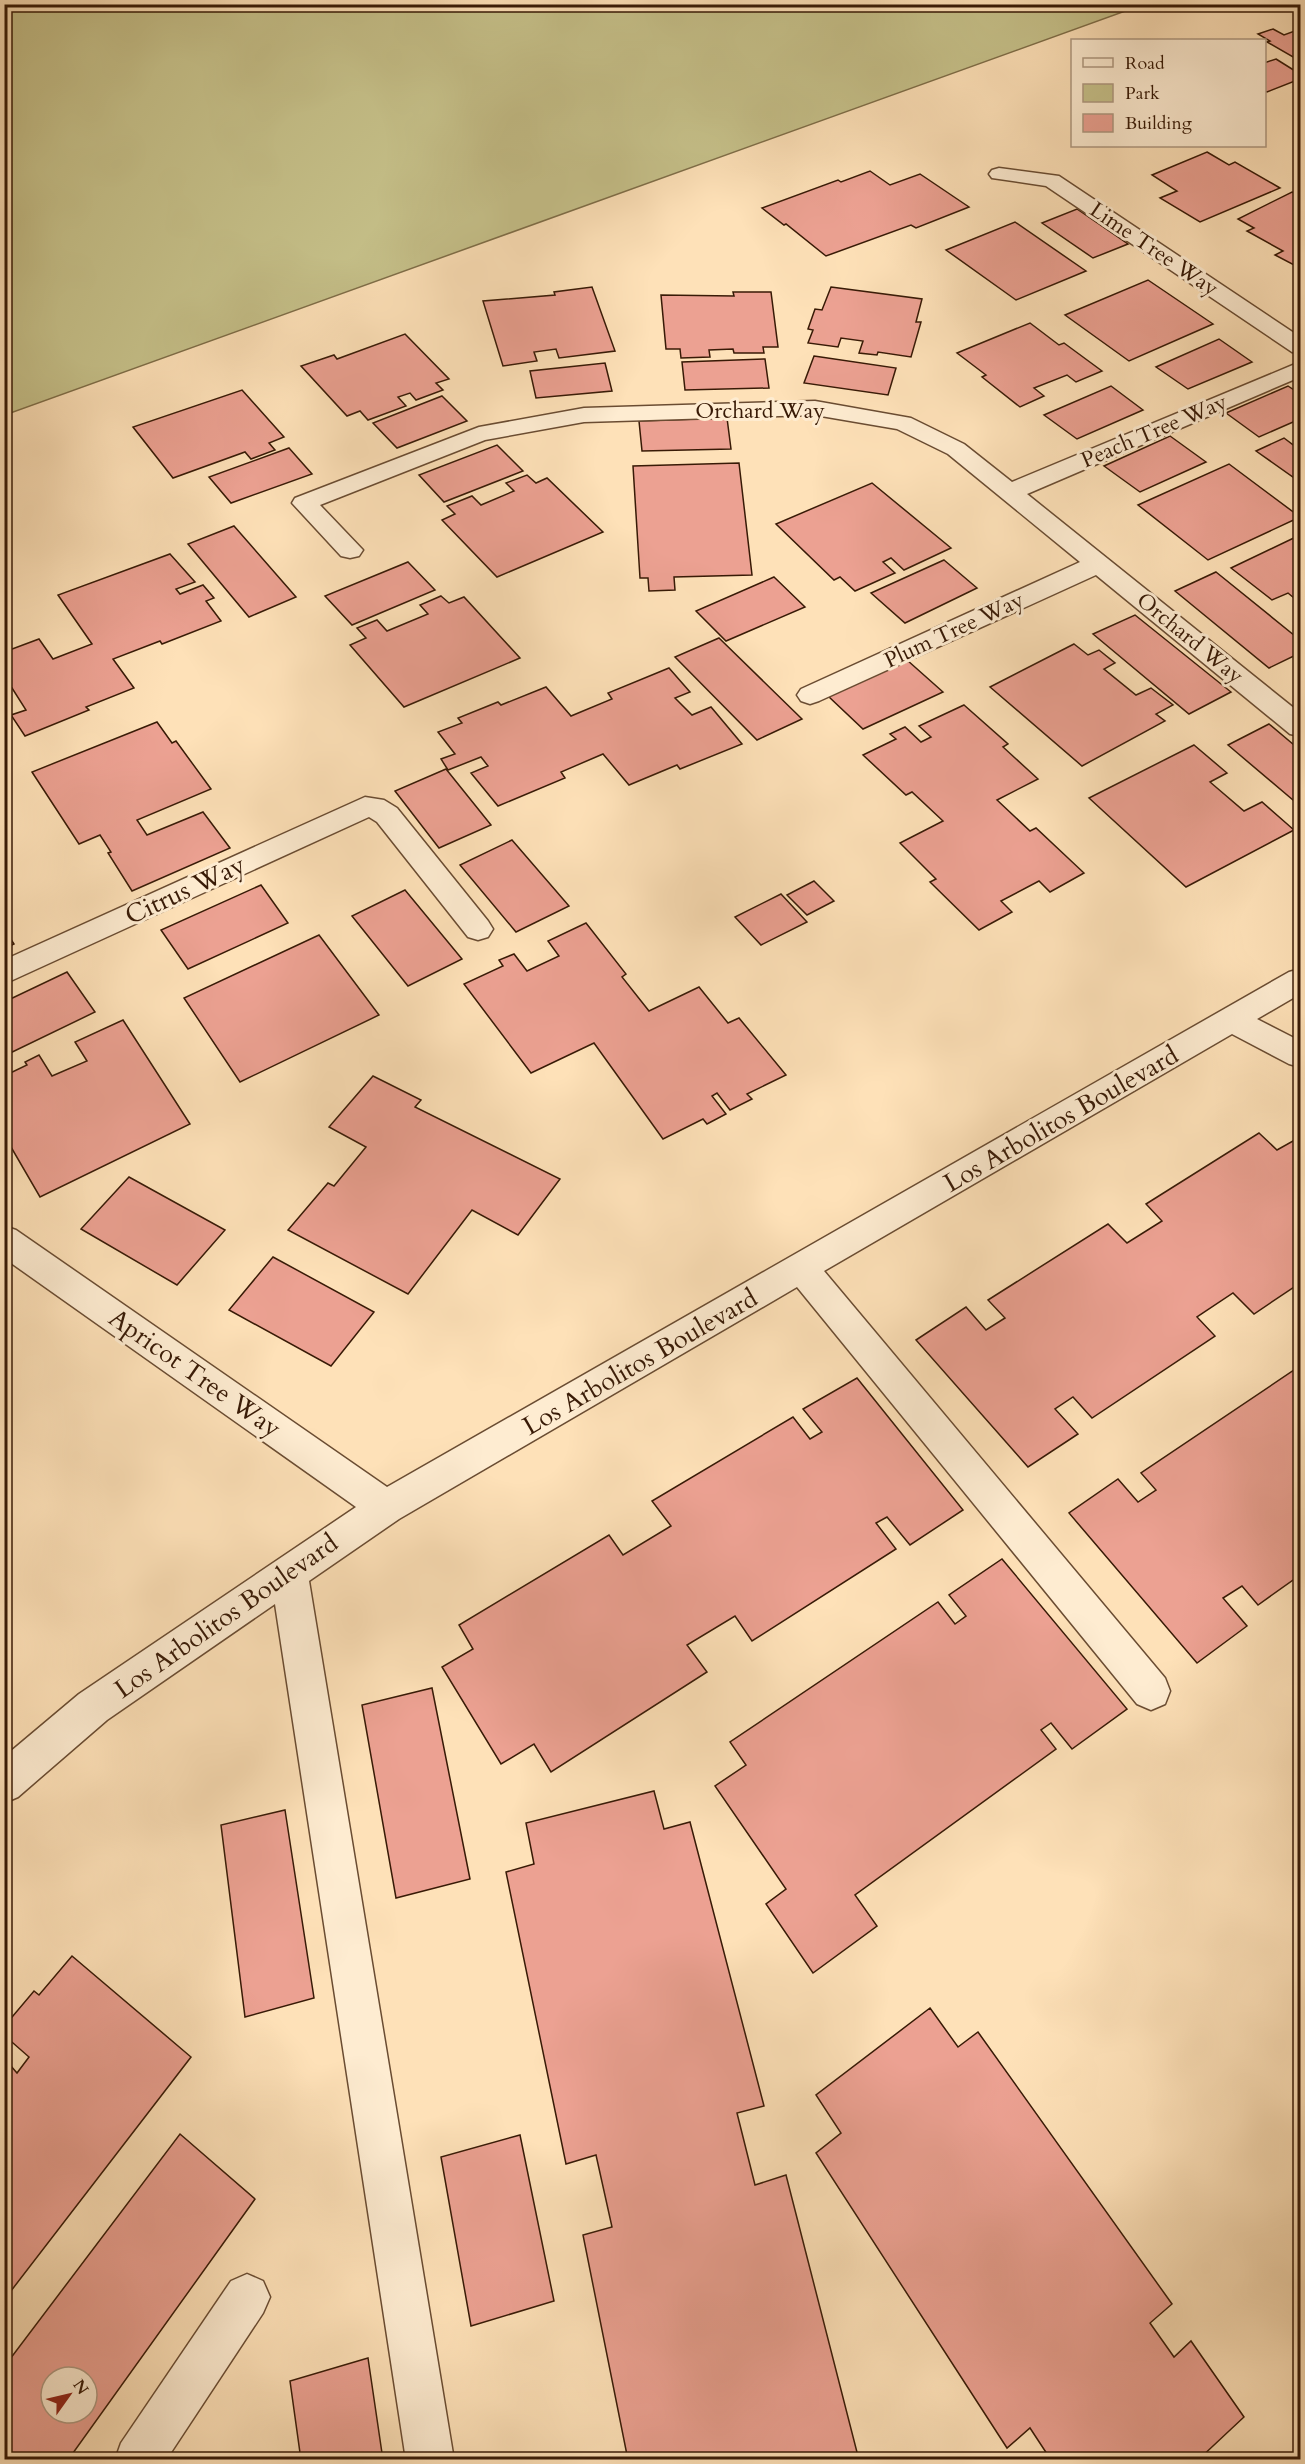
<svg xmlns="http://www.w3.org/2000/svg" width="1305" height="2464" font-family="Cardo,serif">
	<rect width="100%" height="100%" fill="#fee1b8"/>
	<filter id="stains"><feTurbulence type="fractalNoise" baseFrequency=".00333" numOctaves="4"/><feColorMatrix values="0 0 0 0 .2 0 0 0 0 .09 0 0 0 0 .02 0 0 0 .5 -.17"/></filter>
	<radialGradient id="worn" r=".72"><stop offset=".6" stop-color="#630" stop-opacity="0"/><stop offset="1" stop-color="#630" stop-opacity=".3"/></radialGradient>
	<path fill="#c6c18a" stroke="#7f6e48" stroke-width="1.5" d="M5,4h1137v1l-1137,410z"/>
	<g fill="#eca192" stroke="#381a06" stroke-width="1.5" fill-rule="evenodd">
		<path d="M1273,29l11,6 16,-6v32l-33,-19 3,-1 -12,-7z"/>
		<path d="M1276,59l24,15v5l-33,13 -3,-1v-28z"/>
		<path d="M1207,152l22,13 6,-3 45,26 -80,34 -40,-24 17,-7 -25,-16z"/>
		<path d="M870,171l20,14 30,-11 49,33 -53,21 -5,-3 -85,31 -40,-32 -2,1 -22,-17 76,-28 3,2z"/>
		<path d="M1292,192l8,4v66l-6,3 -19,-10 8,-4 -36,-20 7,-3 -16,-9z"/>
		<path d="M1077,209l51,35 -35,14 -51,-35z"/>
		<path d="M1015,222l71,49 -70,29 -70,-50z"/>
		<path d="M1148,280l65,44 -84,37 -64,-46z"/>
		<path d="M592,287l23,64 -56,7 -3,-9 -22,3 3,9 -34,5 -20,-65 72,-6 -1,-3z"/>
		<path d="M831,287l91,12 -6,23h5l-10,35 -33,-5 -1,3 -18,-2 4,-12 -22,-3 -3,9 -30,-4 5,-13 -5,-1 7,-20 7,1z"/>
		<path d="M733,292h38l7,55h-15l1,6h-30l-1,-4 -24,1 1,7 -29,1 -1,-9h-14l-5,-54 73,1z"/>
		<path d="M1030,323l29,22 5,-2 38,28 -26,11 -9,-7 -33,13 10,8 -24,11 -38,-30 4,-2 -29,-22z"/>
		<path d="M405,334l44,45 -13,4 7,7 -27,10 -6,-7 -12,4 8,9 -38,14 -8,-9 -13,5 -46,-50 33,-11 3,4z"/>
		<path d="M1219,339l33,23 -64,27 -32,-22z"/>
		<path d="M814,356l82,12 -8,27 -84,-12z"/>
		<path d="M765,359l4,29 -84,2 -3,-28z"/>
		<path d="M605,363l7,28 -76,7 -6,-27z"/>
		<path d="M1111,386l32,24 -66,29 -33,-24z"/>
		<path d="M1288,386l12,8v25l-41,18 -33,-24z"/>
		<path d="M242,390l42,47 -15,6 6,7 -24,9 -6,-7 -72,26 -40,-51z"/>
		<path d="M442,396l25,25 -70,27 -24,-25z"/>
		<path d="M727,418l4,31 -89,2 -3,-30z"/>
		<path d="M1170,436l36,26 -66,30 -36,-26z"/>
		<path d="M1284,438l12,9 4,-2v37l-44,-31z"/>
		<path d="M497,445l26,26 -79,31 -25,-27z"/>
		<path d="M289,448l23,26 -81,29 -22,-26z"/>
		<path d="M739,463l13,112 -78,2 1,13 -26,1 -1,-13h-8l-7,-112z"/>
		<path d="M1229,464l71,53 -92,43 -70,-55z"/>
		<path d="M527,475l9,8 11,-5 56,54 -106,45 -55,-57 13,-6 -8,-8 25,-10 9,9 33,-14 -8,-8z"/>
		<path d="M872,483l79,65 -47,22 -13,-12 -8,4 12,11 -40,18 -15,-14 -6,3 -58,-56z"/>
		<path d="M234,526l62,71 -47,20 -61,-73z"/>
		<path d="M1300,535v68l-12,-10 -16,7 -41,-32z"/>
		<path d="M170,554l25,28 -19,7 4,5 23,-9 11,13 -8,3 15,20 -59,23 -2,-3 -47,18 21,29 -48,19 3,3 -64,26 -14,-21 15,-5 -14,-22 -8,3v-39l35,-13 14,20 39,-15 -34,-49z"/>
		<path d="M944,560l33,28 -72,35 -34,-30z"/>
		<path d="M408,562l27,28 -83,35 -27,-29z"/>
		<path d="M1216,572l84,68v13l-31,15 -94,-77z"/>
		<path d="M774,577l31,30 -79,34 -30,-30z"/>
		<path d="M441,596l8,7 15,-6 56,61 -116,49 -54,-62 16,-7 -9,-10 20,-8 10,11 41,-17 -8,-9z"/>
		<path d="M1135,615l96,77 -42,22 -96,-80z"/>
		<path d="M719,638l83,81 -45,21 -82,-83z"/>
		<path d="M1074,644l14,11 11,-5 16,13 -11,6 32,26 15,-7 22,17 -17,9 9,7 -83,45 -92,-79z"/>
		<path d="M907,660l36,32 -80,37 -35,-33z"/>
		<path d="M669,668l21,24 -15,6 17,17 19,-8 31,37 -62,25 -3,-4 -48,20 -26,-31 -42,18 4,6 -67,28 -27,-33 17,-7 -7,-9 -33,13 -7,-11 14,-5 -17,-22 24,-9 -4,-5 40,-16 3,3 45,-18 25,29 41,-17 -4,-6z"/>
		<path d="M964,705l44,39 -5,3 35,32 -41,21 33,31 6,-3 48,45 -34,19 -11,-11 -38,20 11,11 -33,18 -49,-48 6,-3 -36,-36 43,-22 -31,-29 -6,3 -43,-40 33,-16 -6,-5 15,-7 16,15 10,-5 -12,-11z"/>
		<path d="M157,722l15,21 4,-2 35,48 -74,31 10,15 56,-23 27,36 -98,43 -24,-38 3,-1 -11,-17 -21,9 -47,-72z"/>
		<path d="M1269,724l31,26v56l-72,-61z"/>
		<path d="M1194,745l33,28 -17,9 34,29 18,-9 32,28 -108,57 -97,-89z"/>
		<path d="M446,769l45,56 -52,23 -44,-57z"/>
		<path d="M512,840l57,66 -53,26 -56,-67z"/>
		<path d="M814,881l20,20 -27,14 -20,-20z"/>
		<path d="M261,885l27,38 -100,46 -27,-39z"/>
		<path d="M405,890l57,69 -54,27 -56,-70z"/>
		<path d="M781,894l26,28 -46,23 -26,-28z"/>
		<path d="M586,923l40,51 -4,3 27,34 50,-24 29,36 11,-5 47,57 -39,19 5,5 -22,11 -13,-17 -5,3 14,18 -19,10 -4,-5 -40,20 -69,-96 -63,30 -67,-89 39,-18 -4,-6 15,-6 13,17 32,-15 -11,-15z"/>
		<path d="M4,929l10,15 -10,5z"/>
		<path d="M319,935l60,80 -139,67 -56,-84z"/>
		<path d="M67,972l28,40 -91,44v-54z"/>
		<path d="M123,1020l67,104 -150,73 -36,-62v-59l23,-11 -2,-3 14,-7 13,21 35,-15 -12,-19z"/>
		<path d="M373,1076l48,24 -6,7 145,72 -42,56 -46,-25 -64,84 -120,-64 40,-47 6,3 32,-39 -37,-20z"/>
		<path d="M1259,1133l18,17 23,-13v146l-46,31 -21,-21 -36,24 18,19 -123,82 -19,-21 -18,12 23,25 -50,33 -112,-127 50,-33 20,23 19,-12 -17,-18 120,-76 19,19 35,-22 -16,-17z"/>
		<path d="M129,1177l96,53 -48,55 -96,-56z"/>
		<path d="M273,1257l101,55 -43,54 -102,-56z"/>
		<path d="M1300,1366v209l-42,30 -16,-19 -19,12 24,28 -50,37 -128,-150 49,-34 20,23 18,-12 -15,-17z"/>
		<path d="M857,1378l106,132 -53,35 -23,-28 -11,6 20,26 -144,92 -17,-25 -48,29 20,27 -156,100 -17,-28 -33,20 -59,-97 31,-18 -14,-24 150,-90 14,20 48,-29 -19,-25 141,-84 17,22 12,-7 -19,-23z"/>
		<path d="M1002,1559l125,150 -55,40 -21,-26 -10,7 15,19 -201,146 22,31 -64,47 -47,-69 20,-15 -71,-103 31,-21 -16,-23 208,-140 17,22 11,-8 -17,-21z"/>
		<path d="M432,1688l38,191 -74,19 -34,-193z"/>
		<path d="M654,1791l10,38 26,-7 74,284 -27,7 18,72 31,-10 73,285h-231l-45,-225 29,-8 -16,-72 -30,9 -60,-292 28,-8 -8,-41z"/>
		<path d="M285,1810l29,188 -69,19 -24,-192z"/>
		<path d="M72,1956l119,101 -187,243v-228l6,-7 7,8 12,-16 -24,-21 6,-8 -4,-5 27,-32 5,4z"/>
		<path d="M930,2008l28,39 20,-15 194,272 -22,19 24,34 17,-16 53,76 -46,43h-147l-21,-32 -23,20 -191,-295 25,-20 -25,-38z"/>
		<path d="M180,2134l75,65 -187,261h-64v-93zM51,2377h36v36h-36z"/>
		<path d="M520,2135l34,166 -83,25 -30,-169z"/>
		<path d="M368,2358l15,102h-82l-11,-79z"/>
	</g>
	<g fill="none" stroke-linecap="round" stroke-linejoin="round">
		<defs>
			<g id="minor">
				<path d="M999,168l60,8 241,161v17l-8,-2 -246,-166 -54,-8 -3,-4 3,-4z"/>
				<path d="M1300,362v15l-273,117 273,219v23l-10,-2 -194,-159 -277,126 -9,3 -9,-3 -4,-6 4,-6 279,-127 -132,-108 -51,-25 -82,-14 -231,7 -99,18 -165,65 43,45 -4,6 -9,2 -9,-2 -49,-53 3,-5 184,-71 105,-19 231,-7 96,17 53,26 48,38z"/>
				<path d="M365,797l19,3 13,8 91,113 5,8 -5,8 -10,3 -10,-3 -91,-115 -8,-5 -365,167v-24z"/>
				<path d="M1300,969v25l-43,25 43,22v26l-11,-3 -57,-30 -408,237 341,407 5,13 -5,13 -14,6 -14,-6 -340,-417 -398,232 -90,62 145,879h-48l-131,-856 -168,116 -89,77 -14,6v-46l75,-63 277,-187 -352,-249v-32l12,4 371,257 902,-515z"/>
				<path d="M247,2274l16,7 7,16 -7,16 -97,147h-51l6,-17 110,-162z"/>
			</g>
		</defs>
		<use href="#minor" stroke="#6a4c32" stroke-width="3"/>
		<use href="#minor" fill="#feecd1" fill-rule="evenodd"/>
	</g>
	<g text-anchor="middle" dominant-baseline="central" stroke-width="6" stroke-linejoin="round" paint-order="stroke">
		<g font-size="22" fill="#381a06" stroke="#feecd1">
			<text transform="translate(1154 249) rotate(34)">Lime Tree Way</text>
			<text x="760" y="411">Orchard Way</text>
			<text transform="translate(1154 431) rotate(-23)">Peach Tree Way</text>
			<text transform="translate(954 630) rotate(-25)">Plum Tree Way</text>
			<text transform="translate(1190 638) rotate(39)">Orchard Way</text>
		</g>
		<g font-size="26" fill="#381a06" stroke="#feecd1">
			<text transform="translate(185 890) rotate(-25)">Citrus Way</text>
			<text transform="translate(1061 1119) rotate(-30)">Los Arbolitos Boulevard</text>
			<text transform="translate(640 1362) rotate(-30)">Los Arbolitos Boulevard</text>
			<text transform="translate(195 1373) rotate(35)">Apricot Tree Way</text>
			<text transform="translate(226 1616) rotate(-35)">Los Arbolitos Boulevard</text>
		</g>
	</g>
	<rect width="1305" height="2464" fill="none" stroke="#fee1b8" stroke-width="24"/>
	<rect x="6" y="6" width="1293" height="2452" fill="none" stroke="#381a06" stroke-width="3"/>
	<rect x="12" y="12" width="1281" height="2440" fill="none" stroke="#381a06" stroke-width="1.5"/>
	<rect x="1071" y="39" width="195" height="108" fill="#feecd1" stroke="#af9880" stroke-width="1.5"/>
	<rect x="1083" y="58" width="30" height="9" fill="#feecd1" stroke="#af9880" stroke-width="1.5"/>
	<text x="1125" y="69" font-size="18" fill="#381a06">Road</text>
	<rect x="1083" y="84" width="30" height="18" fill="#c6c18a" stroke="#af9880" stroke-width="1.5"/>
	<text x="1125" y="99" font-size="18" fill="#381a06">Park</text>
	<rect x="1083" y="114" width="30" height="18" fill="#eca192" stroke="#af9880" stroke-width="1.5"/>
	<text x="1125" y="129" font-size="18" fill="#381a06">Building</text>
	<g transform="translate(69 2395) rotate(56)"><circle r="28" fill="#feecd1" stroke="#af9880" stroke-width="1.5"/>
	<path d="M0-4.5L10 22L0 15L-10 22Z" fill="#8f2418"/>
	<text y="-9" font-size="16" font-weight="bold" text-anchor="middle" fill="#381a06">N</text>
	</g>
	<rect width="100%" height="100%" filter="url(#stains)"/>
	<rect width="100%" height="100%" fill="url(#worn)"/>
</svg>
